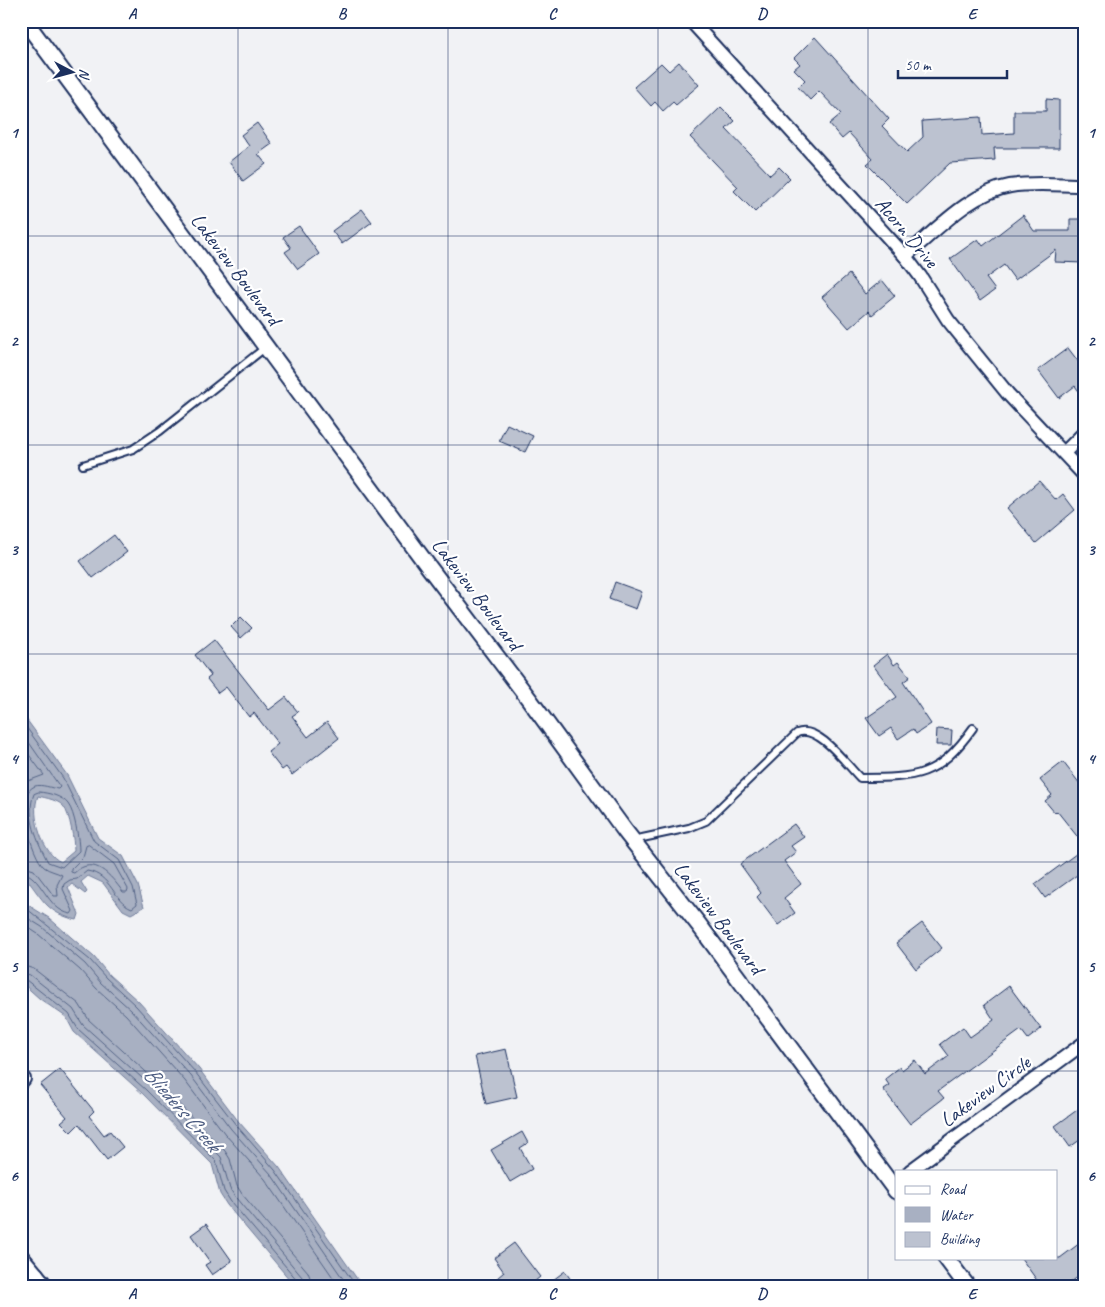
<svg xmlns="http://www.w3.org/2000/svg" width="1105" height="1307" font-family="Caveat,sans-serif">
	<rect width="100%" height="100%" fill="#f1f2f5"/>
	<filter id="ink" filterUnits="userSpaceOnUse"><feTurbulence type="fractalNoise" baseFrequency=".02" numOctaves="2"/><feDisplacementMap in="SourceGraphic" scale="10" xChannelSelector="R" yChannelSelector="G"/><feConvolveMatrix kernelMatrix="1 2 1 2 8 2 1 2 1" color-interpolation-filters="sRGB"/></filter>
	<g filter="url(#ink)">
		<g fill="#a8b0c2" stroke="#707c9a" fill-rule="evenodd">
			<path d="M21,712l46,63 31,63 25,18 15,29 6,22 -13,7 -8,-4 -20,-27 -15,-7 -7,6 6,10 -2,2 -13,-10 -4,3 11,27 -2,6c-30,-7 -33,-19 -51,-42l-5,-1zM38,796c8,2 21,4 26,11 6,8 10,33 10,44l-13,11c-18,-8 -31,-47 -23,-66z"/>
			<path d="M21,896l7,9 21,13 45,39 15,18 30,27 60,67 40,53 40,45 83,119h-67l-68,-81 -7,-11 -8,-30 -69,-70 -69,-62 -8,-15 -26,-18 -19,-17z"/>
		</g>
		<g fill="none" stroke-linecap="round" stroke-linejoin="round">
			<g stroke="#536386" stroke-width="1">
				<path d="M21,720l42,58 31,63 25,19 14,27 4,17 -5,4c-19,-7 -20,-33 -45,-37l-10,8 -7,1 -6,4 -1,5 10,22 -2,3c-25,-4 -29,-40 -50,-42"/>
				<path d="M21,731l39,56 -2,2c-7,-1 -16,-5 -23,-3 -22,8 -3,70 9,81 5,4 13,5 18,8l-5,10 1,11h-4l-20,-26 -13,-4"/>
				<path d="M21,744l23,31 -16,6 -7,8"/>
				<path d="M39,792c10,1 23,4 29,12 7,9 11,36 11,47l-17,16 -14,-5c-10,-19 -23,-47 -14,-68z"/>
				<path d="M89,845l25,19 14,25 -1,3h-4c-12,-16 -29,-38 -49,-19l-3,-1v-3l12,-12 3,-11z"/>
				<path d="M21,904l69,56 16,18 30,28 59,66 41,53 39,45 81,116"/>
				<path d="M21,914l21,13 43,37 16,19 30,27 60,66 40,53 40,45 77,112"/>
				<path d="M21,923l17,11 42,36 16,18 30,27 59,66 40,53 40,45 74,107"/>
				<path d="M21,965l13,4 45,35 10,16 67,61 69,70 5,8 7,27 5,8 66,78 5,14"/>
				<path d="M21,973l9,2 43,34 10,16 68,61 70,71 9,32 6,9 66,79 3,9"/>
				<path d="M21,979l5,1 43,34 9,15 68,61 70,71 8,30 7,11 67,79 1,5"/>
			</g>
		</g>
		<g fill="#bcc2d0" stroke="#1b2f5e">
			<path d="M815,37l74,82 -7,7 25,26 16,-15 -1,-16 59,-4 1,18 32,-2v-22h32v-12l13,1v48h-65l1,12 -45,3 -43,41 -40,-40 6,-5 -24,-26 -7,6 -13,-15 12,-10 -22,-23 -9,9 -12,-13 7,-7 -11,-11 6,-5 -6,-6z"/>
			<path d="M679,62l20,23 -23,20 -3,-3 -10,9 -8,-9 -4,4 -17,-19 27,-24 8,8z"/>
			<path d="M721,107l14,14 -9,8 44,46 9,-8 11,11 -35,34 -21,-21 4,-4 -48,-50z"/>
			<path d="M257,123l15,21 -14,10 8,10 -23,17 -14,-19 20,-16 -8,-11z"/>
			<path d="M362,209l10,13 -30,22 -10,-13z"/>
			<path d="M1023,215l11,16h36v-12h14v44l-29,-1 1,-12 -41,30 -11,-15 -18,13 9,12 -15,11 -30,-42 28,-20 5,7z"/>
			<path d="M299,226l20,28 -21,15 -13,-17 6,-4 -8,-11z"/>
			<path d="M849,274l16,20 17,-14 13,16 -23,19 -3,-4 -20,17 -27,-31z"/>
			<path d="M1068,348l16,21v29l-9,-12 -16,12 -21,-28z"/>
			<path d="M507,424l26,12 -8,16 -26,-11z"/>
			<path d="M1039,481l17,19 7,-6 12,16 -39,33 -29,-35z"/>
			<path d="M114,535l13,17 -34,26 -13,-17z"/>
			<path d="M615,582l27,10 -6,17 -27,-10z"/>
			<path d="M241,617l11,11 -11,10 -10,-11z"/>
			<path d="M214,640l55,70 17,-13 12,15 -6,4 16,21 19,-15 12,16 -47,37 -6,-8 -4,3 -14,-18 10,-8 -24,-31 -5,4 -23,-30 -8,6 -11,-14 4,-3 -16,-21z"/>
			<path d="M887,654l7,11 4,-3 12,15 -7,5 28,42 -15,10 -3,-5 -15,10 -7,-11 -12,8 -13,-18 31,-21 -24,-32z"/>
			<path d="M937,729l15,1 -1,15h-15z"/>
			<path d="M1063,762l21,27v56l-27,-34 -2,2 -10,-12 7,-6 -12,-15z"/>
			<path d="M794,824l10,13 -13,9 5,6 -12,9 17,23 -17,14 11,15 -17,12 -21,-28 4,-4 -21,-29z"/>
			<path d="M1084,848v22l-39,28 -10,-14z"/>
			<path d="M922,923l20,25 -26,21 -20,-26z"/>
			<path d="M1009,986l32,43 -13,10 -7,-9 -83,61 6,7 -34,26 -27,-35 6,-4 -4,-6 15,-12 2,3 13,-10 10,14 24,-18 -9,-12 23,-17 7,10 24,-17 -10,-15z"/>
			<path d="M506,1049l11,48 -31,7 -11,-48z"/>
			<path d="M60,1069l34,42 -5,5 15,19 6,-4 13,16 -16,13 -28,-36 -8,8 -10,-10 6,-5 -27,-32z"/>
			<path d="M1084,1105v32l-14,10 -15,-21z"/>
			<path d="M522,1132l6,11 -8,5 12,21 -22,13 -19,-32z"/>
			<path d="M206,1224l26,37 -20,14 -7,-10 5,-3 -19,-27z"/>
			<path d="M1084,1240v32l-18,14h-25l-20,-28h39z"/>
			<path d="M514,1243l26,34 -11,9h-27l-5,-8 7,-6 -10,-14z"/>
			<path d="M565,1271l10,15h-30z"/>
		</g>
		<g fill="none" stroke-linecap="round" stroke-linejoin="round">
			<defs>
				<g id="service">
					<path d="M83,465l50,-16 27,-18 106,-84"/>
					<path d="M633,840l56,-12 17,-7 91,-88c21,-9 49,31 63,45 57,0 78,-1 113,-50"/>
				</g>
				<g id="minor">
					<path d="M691,21l214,235 15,20 28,44 60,74 76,81"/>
					<path d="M905,256c31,-25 64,-63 105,-70 23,-4 50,-1 74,-1"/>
					<path d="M1064,453l20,-20"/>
					<path d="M21,1082l3,-3"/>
					<path d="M910,1171l174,-128"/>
					<path d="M21,1255l26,31"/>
					<path d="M23,1286l14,-12"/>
				</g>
				<g id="tertiary">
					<path d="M25,21l403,545 101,133 96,132 74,94 197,266"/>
					<path d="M946,1258l21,28"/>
				</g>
			</defs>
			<use href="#service" stroke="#1b2f5e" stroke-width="10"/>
			<use href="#minor" stroke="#1b2f5e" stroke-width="16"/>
			<use href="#tertiary" stroke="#1b2f5e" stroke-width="19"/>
			<use href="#service" stroke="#fff" stroke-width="6"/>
			<use href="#minor" stroke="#fff" stroke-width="12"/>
			<use href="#tertiary" stroke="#fff" stroke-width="15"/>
		</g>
	</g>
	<path fill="none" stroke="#1b2f5e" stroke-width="1" stroke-opacity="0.55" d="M238,21v1265M448,21v1265M658,21v1265M868,21v1265M21,236h1063M21,445h1063M21,654h1063M21,862h1063M21,1071h1063"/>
	<g text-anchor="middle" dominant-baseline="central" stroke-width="4.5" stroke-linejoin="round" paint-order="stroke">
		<g font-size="21" fill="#1b2f5e" stroke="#fff">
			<text transform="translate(907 232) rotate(50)">Acorn Drive</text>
			<text transform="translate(236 269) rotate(53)">Lakeview Boulevard</text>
			<text transform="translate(477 594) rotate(53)">Lakeview Boulevard</text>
			<text transform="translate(719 918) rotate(53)">Lakeview Boulevard</text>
			<text transform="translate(985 1091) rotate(-36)">Lakeview Circle</text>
		</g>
		<g font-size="22" font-style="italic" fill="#4c5c81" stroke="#fff">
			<text transform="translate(182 1109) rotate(49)">Blieders Creek</text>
		</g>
	</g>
	<rect width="1105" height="1307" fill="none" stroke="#fff" stroke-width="55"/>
	<rect x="895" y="1170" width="162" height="90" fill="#ffffff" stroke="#a4acbf"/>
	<rect x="905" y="1186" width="25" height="8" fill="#ffffff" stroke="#a4acbf"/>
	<text x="940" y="1194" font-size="15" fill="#1b2f5e">Road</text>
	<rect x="905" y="1207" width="25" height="15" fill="#a8b0c2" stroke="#a4acbf"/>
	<text x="940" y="1220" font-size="15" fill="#1b2f5e">Water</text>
	<rect x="905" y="1232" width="25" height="15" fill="#bcc2d0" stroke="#a4acbf"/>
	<text x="940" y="1244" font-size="15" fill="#1b2f5e">Building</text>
	<g transform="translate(72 72) rotate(96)" stroke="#ffffff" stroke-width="4" paint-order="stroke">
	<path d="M0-4L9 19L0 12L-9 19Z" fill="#1b2f5e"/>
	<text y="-8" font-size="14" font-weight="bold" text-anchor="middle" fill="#1b2f5e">N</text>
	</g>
	<path d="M898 70v8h109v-8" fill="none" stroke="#1b2f5e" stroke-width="2.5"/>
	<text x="905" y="70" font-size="15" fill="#1b2f5e" stroke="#ffffff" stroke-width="4" paint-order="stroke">50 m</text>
	<rect x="28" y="28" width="1050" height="1252" fill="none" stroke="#1b2f5e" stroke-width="2"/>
	<g font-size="16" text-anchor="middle" font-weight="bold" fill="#1b2f5e">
		<text x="132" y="19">A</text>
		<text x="342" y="19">B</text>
		<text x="552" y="19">C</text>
		<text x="762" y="19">D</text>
		<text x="972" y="19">E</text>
		<text x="14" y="138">1</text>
		<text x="1091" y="138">1</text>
		<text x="14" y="346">2</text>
		<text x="1091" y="346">2</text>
		<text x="14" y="555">3</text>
		<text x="1091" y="555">3</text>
		<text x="14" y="764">4</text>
		<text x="1091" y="764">4</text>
		<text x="14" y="972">5</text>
		<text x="1091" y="972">5</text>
		<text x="14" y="1181">6</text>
		<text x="1091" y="1181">6</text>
		<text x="132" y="1299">A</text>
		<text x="342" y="1299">B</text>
		<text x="552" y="1299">C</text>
		<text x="762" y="1299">D</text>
		<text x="972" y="1299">E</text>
	</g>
</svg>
